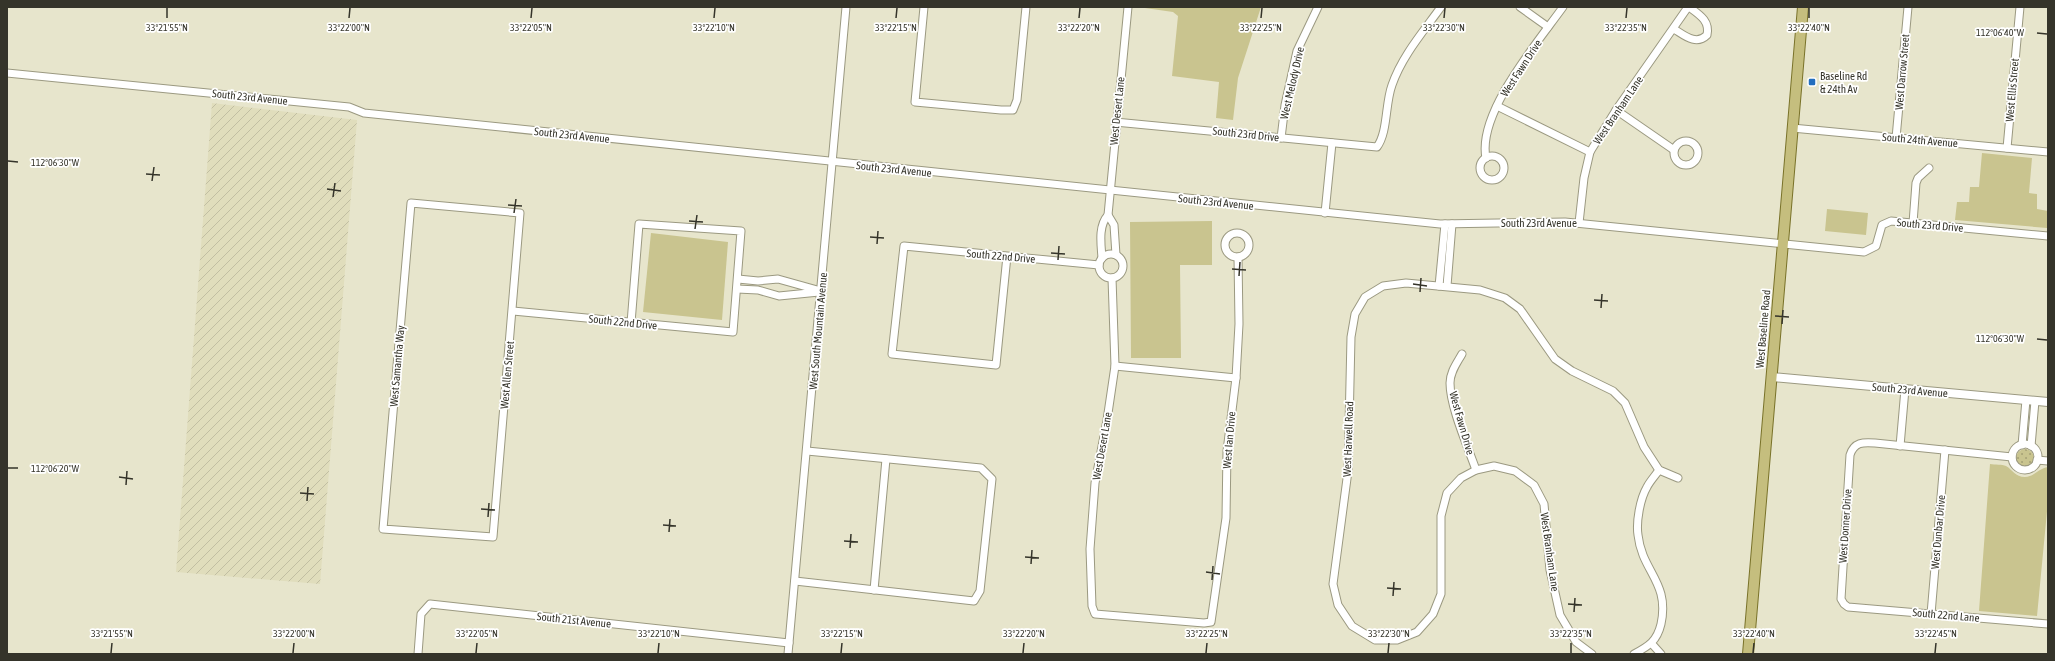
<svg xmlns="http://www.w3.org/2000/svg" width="2055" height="661" font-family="'Asap Condensed',sans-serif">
	<defs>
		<pattern id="industrial-furrows" width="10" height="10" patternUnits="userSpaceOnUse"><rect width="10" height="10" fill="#e0ddbc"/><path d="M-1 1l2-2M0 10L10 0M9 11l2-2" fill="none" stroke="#c1bea2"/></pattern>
		<pattern id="grass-dots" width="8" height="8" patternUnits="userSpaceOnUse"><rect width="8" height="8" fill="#c9c48f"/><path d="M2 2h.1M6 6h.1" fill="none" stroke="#a4a075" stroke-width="1.8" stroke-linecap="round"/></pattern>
	</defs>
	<rect width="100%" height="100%" fill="#e7e5cc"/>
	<path fill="url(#industrial-furrows)" d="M212,103l145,17 -37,464 -144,-12z"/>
	<circle fill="url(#grass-dots)" cx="2025" cy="458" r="9"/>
	<g fill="#c9c48f">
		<path d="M1138,7h123l-23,71 -5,42 -17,-2 3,-36 -47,-6 6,-60 -5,-4z"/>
		<path d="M1982,153l50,5 -3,35 8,1v15l11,2 -1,17 -92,-8 2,-18h12l1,-15h9z"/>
		<path d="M1827,209l41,4 -2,22 -41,-4z"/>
		<path d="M1212,221v44h-32l1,93h-50l-1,-136z"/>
		<path d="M651,233l77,9 -6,78 -79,-8z"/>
		<path d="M1990,464c5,1 12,0 16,2 7,4 9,11 19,11 9,0 14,-9 23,-10v34l-11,115 -58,-5z"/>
	</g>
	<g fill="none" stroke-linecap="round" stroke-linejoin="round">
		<defs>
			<g id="minor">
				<path d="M924,7l-9,95 86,8h12l4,-10 9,-93"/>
				<path d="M1520,7l28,20"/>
				<path d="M1674,29c10,6 22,17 33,6 3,-14 -7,-20 -18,-28"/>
				<path d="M7,73l342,34 15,6 1076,111 125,-2 299,30 12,-6 6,-21 9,-4 157,15"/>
				<path d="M1497,106l93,46"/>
				<path d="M1616,110l58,40"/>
				<path d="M1115,122l262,25c11,-15 8,-43 15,-62 10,-29 31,-53 49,-78"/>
				<path d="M1792,128l256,24"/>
				<path d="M1281,138l4,-33 12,-54 21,-44"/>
				<path d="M1896,138l12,-131"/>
				<circle cx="1686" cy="153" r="12"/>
				<path d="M2007,148l13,-141"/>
				<circle cx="1492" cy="168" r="12"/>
				<path d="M1486,158c-9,-45 52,-116 77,-151"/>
				<path d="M411,203l109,10 -27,324 -110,-8z"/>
				<path d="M1325,213l7,-70"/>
				<path d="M1108,215l6,10 2,30"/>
				<path d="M1579,223l5,-45 6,-26 26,-42 72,-103"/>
				<path d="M1913,223l3,-40 2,-5 11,-10"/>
				<circle cx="1237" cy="245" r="12"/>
				<circle cx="1111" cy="266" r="12"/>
				<path d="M1007,256l-11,109 -104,-11 12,-108 195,19"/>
				<path d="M1102,258c-1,-14 -4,-32 6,-43l20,-208"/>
				<path d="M1112,278l3,88 -8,54 -12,63 -5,66 2,57 3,8 109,9 7,-1 15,-104 1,-67 9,-73 3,-54 -1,-67"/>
				<path d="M738,279l20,2 20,-2 43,12"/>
				<path d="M1439,286l6,-62"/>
				<path d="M1447,286l5,-62"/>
				<path d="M737,289l21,1 21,6 40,-4"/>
				<path d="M513,311l220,21 8,-101 -102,-7 -8,99"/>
				<path d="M1462,354c-5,9 -12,18 -12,29 0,24 18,64 26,87"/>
				<path d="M1115,366l121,12"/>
				<circle cx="2025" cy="457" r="13"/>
				<path d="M2022,445l4,-45"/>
				<path d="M1900,446l5,-57"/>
				<path d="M2031,446l4,-45"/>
				<path d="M2012,457l-137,-14c-12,-1 -21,-1 -25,12l-9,144 3,5 4,3 200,17"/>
				<path d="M2037,460l11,1"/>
				<path d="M795,581l179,20 6,-10 12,-112 -11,-11 -174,-17"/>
				<path d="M874,590l12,-131"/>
				<path d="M1931,614l14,-164"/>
				<path d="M1652,644l9,10"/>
				<path d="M418,654l3,-40 9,-10 359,39"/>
				<path d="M788,654l58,-647"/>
				<path d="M1592,654l-16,-12 -16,-27 -10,-45 -6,-66 -10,-19 -19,-14 -21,-5 -18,4 -15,8 -14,15 -6,23v78l-8,20 -16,18 -20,8h-22l-23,-14 -14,-21 -5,-21 15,-113 3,-134 4,-23 10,-17 18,-11 23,-3 74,7 25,8 15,11 35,50 17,12 41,20 12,12 19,44 15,23 19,8"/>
				<path d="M1634,654c15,-8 23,-13 27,-30 9,-42 -19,-52 -23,-89 -2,-13 2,-36 9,-48 3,-6 8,-11 12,-17"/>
			</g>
			<path id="tertiary" d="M1772,377l276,25"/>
			<path id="primary" d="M1748,654l55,-647"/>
		</defs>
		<use href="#minor" stroke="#9b9981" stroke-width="9"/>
		<use href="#tertiary" stroke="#9b9981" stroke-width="10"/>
		<use href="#primary" stroke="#797229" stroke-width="12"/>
		<use href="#minor" stroke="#fff" stroke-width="7"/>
		<use href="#tertiary" stroke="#fff" stroke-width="8"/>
		<use href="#primary" stroke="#c5be7e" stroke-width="10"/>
	</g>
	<path fill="none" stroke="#35342a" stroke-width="1.5" d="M167,18v-10M349,18l1,-10M531,18l1,-10M714,18l1,-10M896,18l1,-10M1079,18l1,-10M1261,18l1,-10M1444,18l1,-10M1626,18l1,-10M1809,18v-10M2037,33l10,1M8,161l10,1M146,174l14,1M152,181l2,-14M327,189l14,2M333,197l2,-14M508,205l14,1M514,213l2,-14M689,221l14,1M695,229l2,-14M870,237l14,1M877,244l1,-13M1051,253l14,1M1058,260l1,-14M1232,269l14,1M1239,276l1,-14M1413,284l14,2M1420,292l1,-14M1594,300l14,1M1601,308l1,-14M1775,316l14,1M1782,324l1,-14M2037,339l10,1M8,468h10M119,477l14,2M126,485l1,-14M300,493l14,1M307,501l1,-14M481,509l14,1M488,517l1,-14M663,525l13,1M669,532l1,-13M844,541l14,1M850,548l1,-14M1025,557l14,1M1031,564l1,-14M1206,572l14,2M1212,580l1,-14M1387,588l14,1M1393,596l1,-14M1568,604l14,1M1574,612l1,-14M111,653l1,-10M293,653l1,-10M476,653l1,-10M658,653l1,-10M841,653l1,-10M1023,653l1,-10M1206,653l1,-10M1388,653l1,-10M1571,653v-10M1753,653l1,-10M1935,653l1,-10"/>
	<rect fill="#236ebe" stroke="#fff" stroke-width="1.5" x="1808" y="78" width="8" height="8" rx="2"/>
	<g text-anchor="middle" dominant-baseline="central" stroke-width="3.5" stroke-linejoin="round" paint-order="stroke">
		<g font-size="11" fill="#35342a" stroke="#fff">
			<text transform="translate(1521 68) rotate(-57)">West Fawn Drive</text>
			<text transform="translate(1902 72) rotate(-85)">West Darrow Street</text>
			<text transform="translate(1292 83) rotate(-77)">West Melody Drive</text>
			<text transform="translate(2012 90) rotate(-85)">West Ellis Street</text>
			<text transform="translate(250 97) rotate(6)">South 23rd Avenue</text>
			<text transform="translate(1618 110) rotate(-56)">West Branham Lane</text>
			<text transform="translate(1117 111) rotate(-84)">West Desert Lane</text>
			<text transform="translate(1246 134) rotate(6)">South 23rd Drive</text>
			<text transform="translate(572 135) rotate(6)">South 23rd Avenue</text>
			<text transform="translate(1920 140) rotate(5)">South 24th Avenue</text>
			<text transform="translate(894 169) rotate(6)">South 23rd Avenue</text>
			<text transform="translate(1216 202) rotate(6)">South 23rd Avenue</text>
			<text x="1539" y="223">South 23rd Avenue</text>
			<text transform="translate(1930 225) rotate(5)">South 23rd Drive</text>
			<text transform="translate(1001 256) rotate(5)">South 22nd Drive</text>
			<text transform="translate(623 322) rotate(6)">South 22nd Drive</text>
			<text transform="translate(1763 329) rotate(-85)">West Baseline Road</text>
			<text transform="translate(818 331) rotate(-85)">West South Mountain Avenue</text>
			<text transform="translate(397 366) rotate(-85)">West Samantha Way</text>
			<text transform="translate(507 375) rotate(-85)">West Allen Street</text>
			<text transform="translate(1910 390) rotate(5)">South 23rd Avenue</text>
			<text transform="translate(1462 423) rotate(74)">West Fawn Drive</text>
			<text transform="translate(1348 439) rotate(-88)">West Harwell Road</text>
			<text transform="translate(1229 440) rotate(-85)">West Ian Drive</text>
			<text transform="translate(1102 446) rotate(-80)">West Desert Lane</text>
			<text transform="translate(1845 526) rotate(-86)">West Donner Drive</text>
			<text transform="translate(1938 532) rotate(-85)">West Dunbar Drive</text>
			<text transform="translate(1550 552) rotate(82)">West Branham Lane</text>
			<text transform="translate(1946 615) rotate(5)">South 22nd Lane</text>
			<text transform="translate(574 620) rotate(6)">South 21st Avenue</text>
		</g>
		<g font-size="11" fill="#35342a" stroke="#fff" text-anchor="start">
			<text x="1820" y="76">Baseline Rd<tspan x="1820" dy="13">&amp; 24th Av</tspan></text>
		</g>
	</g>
	<g font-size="10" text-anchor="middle" fill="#35342a" stroke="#fff" stroke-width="3.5" stroke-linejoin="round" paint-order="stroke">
		<text x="167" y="31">33°21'55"N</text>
		<text x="349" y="31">33°22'00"N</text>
		<text x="531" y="31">33°22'05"N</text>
		<text x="714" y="31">33°22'10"N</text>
		<text x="896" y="31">33°22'15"N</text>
		<text x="1079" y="31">33°22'20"N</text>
		<text x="1261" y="31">33°22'25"N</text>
		<text x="1444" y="31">33°22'30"N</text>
		<text x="1626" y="31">33°22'35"N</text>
		<text x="1809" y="31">33°22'40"N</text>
		<text x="2000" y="36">112°06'40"W</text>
		<text x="55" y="166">112°06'30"W</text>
		<text x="2000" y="342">112°06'30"W</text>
		<text x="55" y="472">112°06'20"W</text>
		<text x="112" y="637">33°21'55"N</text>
		<text x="294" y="637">33°22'00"N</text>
		<text x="477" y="637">33°22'05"N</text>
		<text x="659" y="637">33°22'10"N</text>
		<text x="842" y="637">33°22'15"N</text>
		<text x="1024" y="637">33°22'20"N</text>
		<text x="1207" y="637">33°22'25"N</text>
		<text x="1389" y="637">33°22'30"N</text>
		<text x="1571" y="637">33°22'35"N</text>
		<text x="1754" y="637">33°22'40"N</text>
		<text x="1936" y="637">33°22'45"N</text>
	</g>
	<rect width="2055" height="661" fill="none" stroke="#35342a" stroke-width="16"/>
</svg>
